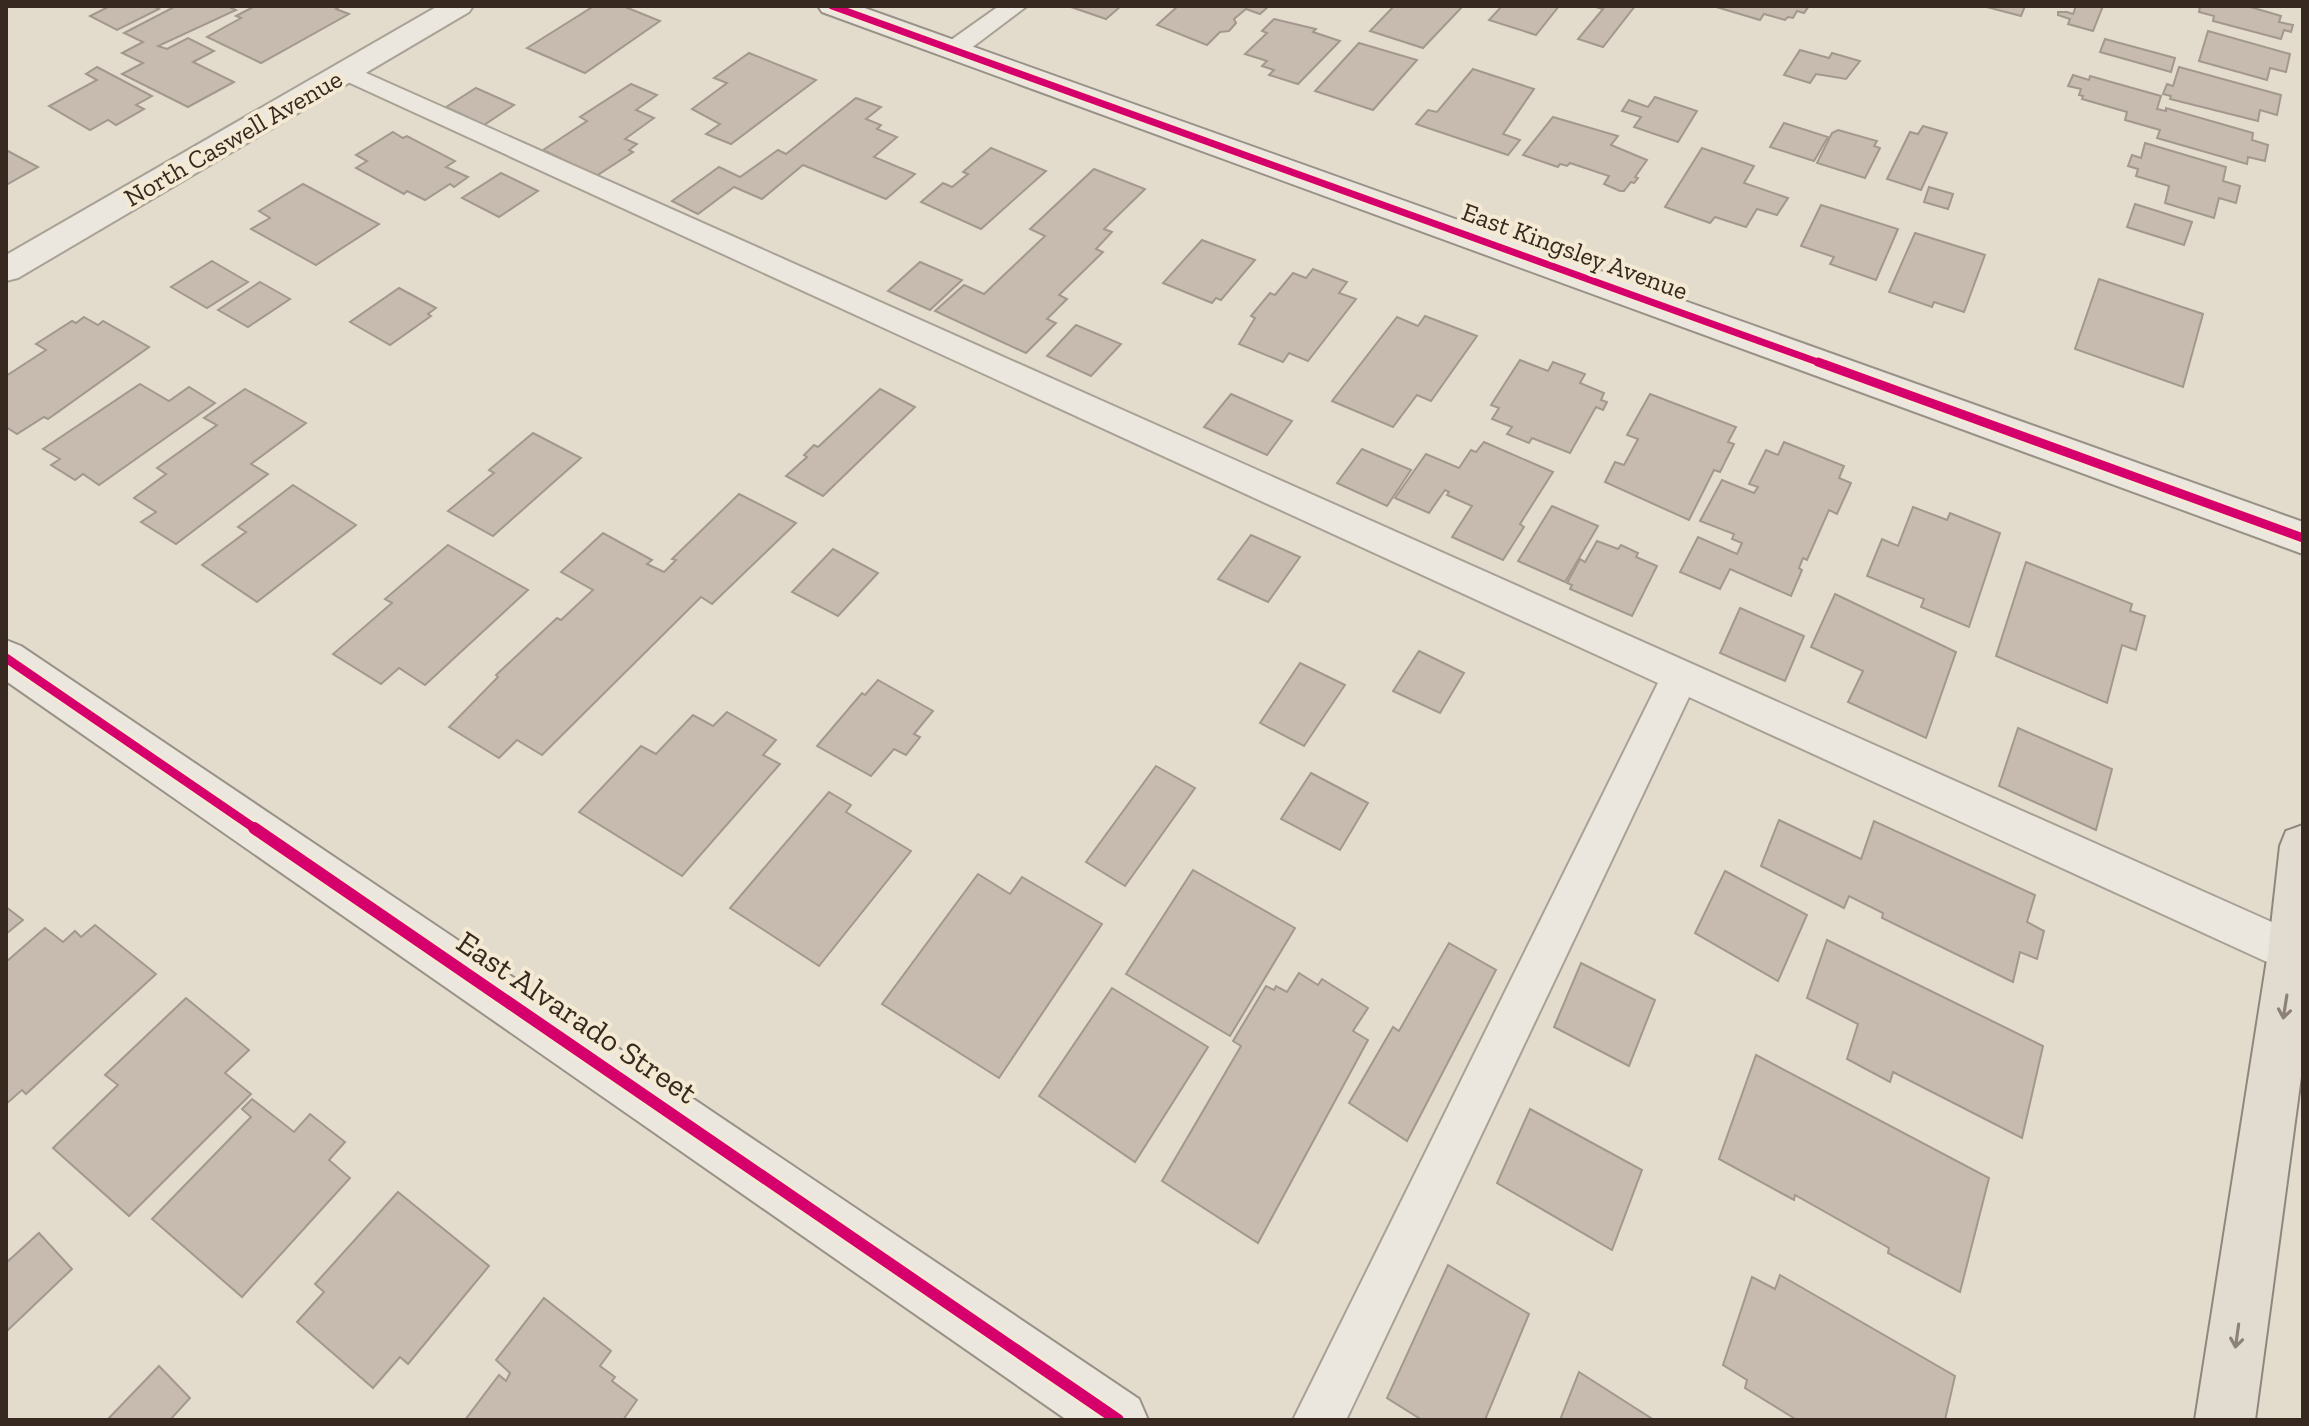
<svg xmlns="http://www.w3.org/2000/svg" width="2309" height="1426" font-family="'Zilla Slab',serif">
	<rect width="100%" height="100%" fill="#e3dccd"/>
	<g fill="#c7baae" stroke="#a3988d" stroke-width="2">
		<path d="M110,6h43l6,3 -42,21 -27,-14z"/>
		<path d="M176,6h51l9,4 -78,36 9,3 21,-11 26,13 -21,11 41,20 -46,25 -66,-33 21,-11 -21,-10 21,-11 -19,-9z"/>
		<path d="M255,6h86l-5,3 13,5 -88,49 -54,-26 34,-19 -5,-2z"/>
		<path d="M594,6h29l37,15 -75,52 -58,-25z"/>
		<path d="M1068,6h53l-15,13z"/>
		<path d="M1178,6h91l-9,8 -14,-5 -12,10 2,4 -7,8 -9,1 -13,13 -50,-20z"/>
		<path d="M1394,6h69l-40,42 -53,-17z"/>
		<path d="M1502,6h57l-23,29 -47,-15z"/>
		<path d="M1592,6h43l-32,41 -25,-8 25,-30z"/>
		<path d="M1713,6h96l-5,7 -7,-2 -4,7 -5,-1 -3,3 -21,-6 -4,6z"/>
		<path d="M1983,6h42l-4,10z"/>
		<path d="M2076,6h27l-10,25 -25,-7 2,-5 -12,-4v-3h9l6,2z"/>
		<path d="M2200,6h47l34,10 -2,6 14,3 -2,7 -7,-2 -3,9 -68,-18 1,-5 -15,-4z"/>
		<path d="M1274,19l42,10 -3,3 27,9 -42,43 -29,-9 5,-5 -12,-4 5,-5 -22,-7 22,-21 -5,-2z"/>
		<path d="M2208,31l82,23 -4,18 -16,-4 -3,12 -68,-19z"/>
		<path d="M2105,39l70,19 -4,14 -71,-20z"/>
		<path d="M1359,43l58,17 -44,50 -58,-19z"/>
		<path d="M1800,50l29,8 3,-5 28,8 -14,18 -30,-5 -6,9 -26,-8z"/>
		<path d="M749,53l67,27 -85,64 -25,-10 14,-10 -28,-15 35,-26 -13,-5z"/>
		<path d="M97,67l55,29 -16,9 8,4 -28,16 -8,-5 -18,10 -41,-24 48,-26 -11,-6z"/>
		<path d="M2179,67l102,28 -4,20 -17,-5 -2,11 -88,-22 1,-3 -8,-2 4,-10 6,2z"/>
		<path d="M1473,69l61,20 -31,45 17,6 -12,15 -92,-31 12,-14 9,2z"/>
		<path d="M2073,75l16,5 1,-4 71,20 -4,13 9,2v-3l87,25 -1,7 16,5 -3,16 -17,-4 -1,7 -90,-26 3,-8 -35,-10 2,-8 -45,-13 1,-3 -4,-1 2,-6 -13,-3z"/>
		<path d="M631,84l26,11 -21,15 18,8 -29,21 12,5 -8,6 4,2 -37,24 -53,-26 44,-29 -7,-4z"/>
		<path d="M476,88l38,17 -30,20 -38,-18z"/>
		<path d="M1655,97l42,14 -19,31 -44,-15 7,-10 -19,-6 7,-11 19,7z"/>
		<path d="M856,98l25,9 -15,12 15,6 -4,4 20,8 -23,20 41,17 -29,25 -83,-34 -41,34 -28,-12 -36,27 -26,-13 47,-34 21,10 38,-27 8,4z"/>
		<path d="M1553,117l65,19 -7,9 36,15 -12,17 3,1 -4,5 -3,-1 -7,9h-4l-16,-7 5,-8 -39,-13 -3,3 -7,-2 -2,3 -35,-12z"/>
		<path d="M1784,123l44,14 -14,24 -44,-14z"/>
		<path d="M1923,126l24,7 -26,57 -34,-11 23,-47 8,2z"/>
		<path d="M1838,130l39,11 -3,5 6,2 -15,30 -48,-15 15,-30z"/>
		<path d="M393,132l10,6 4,-2 48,25 -9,6 22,10 -14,10 -4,-3 -25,16 -18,-9 -3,3 -48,-26 11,-7 -11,-6z"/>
		<path d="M2145,143l81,24 -3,14 17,5 -4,17 -17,-5 -5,20 -49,-15 4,-17 -33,-10 2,-7 -10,-3 4,-11 9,3z"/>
		<path d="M991,148l55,23 -65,58 -60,-27 22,-19 9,4 16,-13 -5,-2z"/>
		<path d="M1702,148l52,18 -10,17 44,15 -11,17 -20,-6 -11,18 -31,-10 -5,6 -45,-16z"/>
		<path d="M6,150l32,17 -32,18z"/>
		<path d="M1094,169l51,20 -41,40 8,3 -16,17 7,3 -44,43 8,4 -20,20 9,4 -30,30 -91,-42 29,-26 20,9 61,-58 -15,-7z"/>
		<path d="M501,173l37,18 -39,26 -37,-19z"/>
		<path d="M303,184l76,40 -63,41 -65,-36 19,-11 -11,-7z"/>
		<path d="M1929,187l24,7 -5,15 -24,-7z"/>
		<path d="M2135,204l57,18 -8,23 -57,-18z"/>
		<path d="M1821,205l77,24 -22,51 -46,-16 4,-7 -33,-11z"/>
		<path d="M1915,233l70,22 -21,57 -30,-10 -2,5 -43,-15z"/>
		<path d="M1202,240l53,20 -34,40 -5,-2 -4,5 -49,-20z"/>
		<path d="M212,261l36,21 -41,26 -36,-21z"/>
		<path d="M920,262l42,18 -32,30 -42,-19z"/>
		<path d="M1313,269l34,13 -8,11 17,6 -48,62 -19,-8 -6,9 -44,-18 16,-26 -4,-2 19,-23 5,2 18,-22 13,5z"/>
		<path d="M2099,279l104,35 -20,73 -108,-38z"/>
		<path d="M260,282l30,17 -42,28 -30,-17z"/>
		<path d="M399,288l37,20 -8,6 3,2 -41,29 -40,-23z"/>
		<path d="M1425,316l52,20 -46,65 -14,-6 -24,32 -61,-26 65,-84 21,9z"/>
		<path d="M84,317l14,8 5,-4 46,26 -101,72 -4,-2 -27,17 -11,-7v-51l40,-26 -10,-6 36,-23 4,2z"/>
		<path d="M1076,325l45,19 -30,32 -44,-20z"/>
		<path d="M1520,360l28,11 5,-9 32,12 -5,9 24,10 -3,7 6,2 -4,8 -7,-3 -26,46 -38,-15 -3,5 -22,-9 5,-7 -20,-8 7,-11 -8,-3z"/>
		<path d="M140,384l29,17 20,-14 26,16 -116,82 -16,-11 -8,6 -24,-15 9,-6 -17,-10z"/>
		<path d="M245,389l61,34 -55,41 17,10 -92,70 -35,-22 15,-10 -22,-14 32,-24 -9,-6 60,-43 -13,-7z"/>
		<path d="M880,389l35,18 -92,89 -37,-20 21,-19 -3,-2 10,-10 4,2z"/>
		<path d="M1231,394l61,27 -25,34 -63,-28z"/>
		<path d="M1650,394l86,33 -8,15 6,2 -14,28 -6,-2 -25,50 -84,-38 10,-20 9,3 14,-26 -11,-4z"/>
		<path d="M533,433l48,25 -88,78 -45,-25 46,-38 -5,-3z"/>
		<path d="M1484,442l69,30 -33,52 4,3 -21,33 -51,-23 20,-31 -25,-11 2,-3 -4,-2 -16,23 -34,-15 31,-44 33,14 12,-18 5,2z"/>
		<path d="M1784,442l60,24 -5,12 12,5 -14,31 -8,-4 -22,50 -4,-2 -4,10 3,2 -11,26 -61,-27 -10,20 -40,-17 18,-35 39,17 5,-11 -10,-4 2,-5 -34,-13 22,-41 32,13 4,-6 -9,-3 17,-34 12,5z"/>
		<path d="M1362,449l49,21 -24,36 -50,-23z"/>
		<path d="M293,485l63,40 -99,77 -55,-37 44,-33 -8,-5z"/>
		<path d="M739,494l57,29 -84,81 -11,-7 -159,158 -25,-15 -18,18 -50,-31 49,-50 -2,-2 61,-57 4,2 32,-30 -32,-18 42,-39 49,27 -5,4 17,8 12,-12 -4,-1z"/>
		<path d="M1552,506l46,20 -33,56 -47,-21z"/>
		<path d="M1913,507l34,13 3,-7 50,20 -31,94 -48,-20 3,-8 -57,-23 15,-37 16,7z"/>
		<path d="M1251,535l49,22 -32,45 -50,-23z"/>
		<path d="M1597,541l21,8 3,-4 17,8 -2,4 21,9 -25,50 -62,-27 2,-4 -5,-2 13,-24 5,3z"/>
		<path d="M448,545l80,45 -103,95 -26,-17 -18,16 -48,-30 59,-51 -7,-4z"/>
		<path d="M833,549l45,24 -40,43 -46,-24z"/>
		<path d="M2026,562l106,42 -2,7 15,5 -9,34 -14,-5 -15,58 -111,-47z"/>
		<path d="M1835,594l121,58 -30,86 -78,-36 15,-31 -52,-24z"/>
		<path d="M1740,608l64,28 -19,45 -65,-28z"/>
		<path d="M1419,651l45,22 -24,40 -47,-22z"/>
		<path d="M1300,663l45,22 -41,61 -44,-23z"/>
		<path d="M878,680l55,31 -19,23 6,3 -14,18 -12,-6 -23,27 -54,-30 45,-53 3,2z"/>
		<path d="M727,712l49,28 -13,15 17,9 -98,112 -103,-64 62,-66 15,8 37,-39 20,11z"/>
		<path d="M2018,728l94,41 -16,61 -97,-44z"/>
		<path d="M1156,766l39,22 -70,98 -39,-24z"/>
		<path d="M1311,773l57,30 -28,47 -59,-31z"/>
		<path d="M829,792l22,13 -5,7 65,39 -92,115 -89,-58z"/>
		<path d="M1779,820l82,39 13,-38 161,74 -8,27 17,9 -7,28 -17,-7 -7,30 -131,-64 1,-5 -34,-17 -5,12 -83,-42z"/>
		<path d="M1193,870l102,58 -65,108 -104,-62z"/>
		<path d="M1725,871l82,44 -29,66 -83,-48z"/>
		<path d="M978,874l32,20 12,-17 80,47 -103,154 -117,-74z"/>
		<path d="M6,907l17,13 -17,14z"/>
		<path d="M95,925l61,49 -130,120 -4,-4 -16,14v-142l39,-34 18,14 12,-11 6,6z"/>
		<path d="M1827,940l216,106 -21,92 -129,-66 -3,10 -43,-23 11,-35 -51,-26z"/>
		<path d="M1449,943l47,27 -89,171 -58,-38 44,-76 6,4z"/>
		<path d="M1581,963l74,37 -26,66 -75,-39z"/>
		<path d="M1299,973l19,12 4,-6 46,29 -15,23 15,9 -110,203 -96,-62 79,-135 -8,-5 33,-55 8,4 2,-4 11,6z"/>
		<path d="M1112,988l96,59 -73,115 -96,-66z"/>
		<path d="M186,998l63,52 -24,23 26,21 -122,122 -76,-68 65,-63 -13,-10z"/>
		<path d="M1756,1055l233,123 -29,114 -72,-39 1,-5 -94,-53 -1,5 -75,-41z"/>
		<path d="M252,1099l42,33 16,-18 35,28 -16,18 21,18 -108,119 -90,-78 99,-102 -9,-8z"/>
		<path d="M1530,1109l112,61 -30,80 -115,-67z"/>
		<path d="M398,1192l91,74 -81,98 -8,-7 -27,31 -76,-66 27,-30 -9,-8z"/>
		<path d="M39,1233l33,36 -65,62 -1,-68z"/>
		<path d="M1448,1265l81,49 -44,106h-63l-35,-22z"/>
		<path d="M1780,1275l175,101 -10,44h-148l-52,-32 2,-8 -24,-15 29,-88 23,12z"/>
		<path d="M544,1298l67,53 -11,15 15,11 -3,4 25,19 -14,20h-158l34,-45 7,6 4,-8 -14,-13z"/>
		<path d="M159,1366l31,32 -20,22h-63z"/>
		<path d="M1579,1372l75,48h-94z"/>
	</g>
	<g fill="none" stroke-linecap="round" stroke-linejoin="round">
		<defs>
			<g id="lane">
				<path d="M999,6h28l-65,49h-18l-4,-5 4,-5z"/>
				<path d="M346,64l1957,872v33l-10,4 -15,-6 -589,-270 -343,723h-53l365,-737 -1321,-606 -4,-5 4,-5z"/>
			</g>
			<path id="street" d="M438,6h35l-4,6 -451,266 -12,3v-26z"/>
			<g id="secondary">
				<path d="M818,6h41l1444,516v32l-1481,-542z"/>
				<path d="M6,640l15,6 1118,753 9,21h-81l-1061,-739z"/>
			</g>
			<path id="primary" d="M2303,825v237l-48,358h-60l73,-467 12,-107 6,-15z"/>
		</defs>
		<use href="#lane" stroke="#a8a196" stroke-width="4"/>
		<use href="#street" stroke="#a8a196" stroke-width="4"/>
		<use href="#secondary" stroke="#989186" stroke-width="4"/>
		<use href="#primary" stroke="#8e877d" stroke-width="4"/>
		<use href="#lane" fill="#ece7de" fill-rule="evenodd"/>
		<use href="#street" fill="#ece7de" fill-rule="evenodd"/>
		<use href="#secondary" fill="#ece7de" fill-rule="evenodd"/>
		<use href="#primary" fill="#e2dcd0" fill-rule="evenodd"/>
		<defs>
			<path id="cycleway-far2" d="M832,6l991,358"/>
			<g id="cycleway-far1">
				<path d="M1818,362l485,176"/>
				<path d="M6,658l251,172"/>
			</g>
			<path id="cycleway" d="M254,828l864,592"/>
		</defs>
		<use href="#cycleway-far2" stroke="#f4e9d3" stroke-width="11"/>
		<use href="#cycleway-far1" stroke="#f4e9d3" stroke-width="14"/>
		<use href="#cycleway" stroke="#f4e9d3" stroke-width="17"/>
		<use href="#cycleway-far2" stroke="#d6006c" stroke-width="7"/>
		<use href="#cycleway-far1" stroke="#d6006c" stroke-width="9"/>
		<use href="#cycleway" stroke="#d6006c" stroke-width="12"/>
	</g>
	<defs><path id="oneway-shaft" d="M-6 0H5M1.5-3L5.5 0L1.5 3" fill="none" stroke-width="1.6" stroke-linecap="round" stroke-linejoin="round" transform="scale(2)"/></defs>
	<g stroke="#8c8278">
		<use href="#oneway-shaft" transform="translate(2285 1007) rotate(99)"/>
		<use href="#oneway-shaft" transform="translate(2237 1336) rotate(98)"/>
	</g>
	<g text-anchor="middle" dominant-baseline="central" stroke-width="8" stroke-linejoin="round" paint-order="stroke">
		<g font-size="26" fill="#37291f" stroke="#f4e9d3">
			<text transform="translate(233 138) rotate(-30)">North Caswell Avenue</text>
			<text transform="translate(1575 251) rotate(20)">East Kingsley Avenue</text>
		</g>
		<g font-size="32" fill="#37291f" stroke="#f4e9d3">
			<text transform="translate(577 1017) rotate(34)">East Alvarado Street</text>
		</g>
	</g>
	<rect width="2309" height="1426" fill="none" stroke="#37291f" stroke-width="16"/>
</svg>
